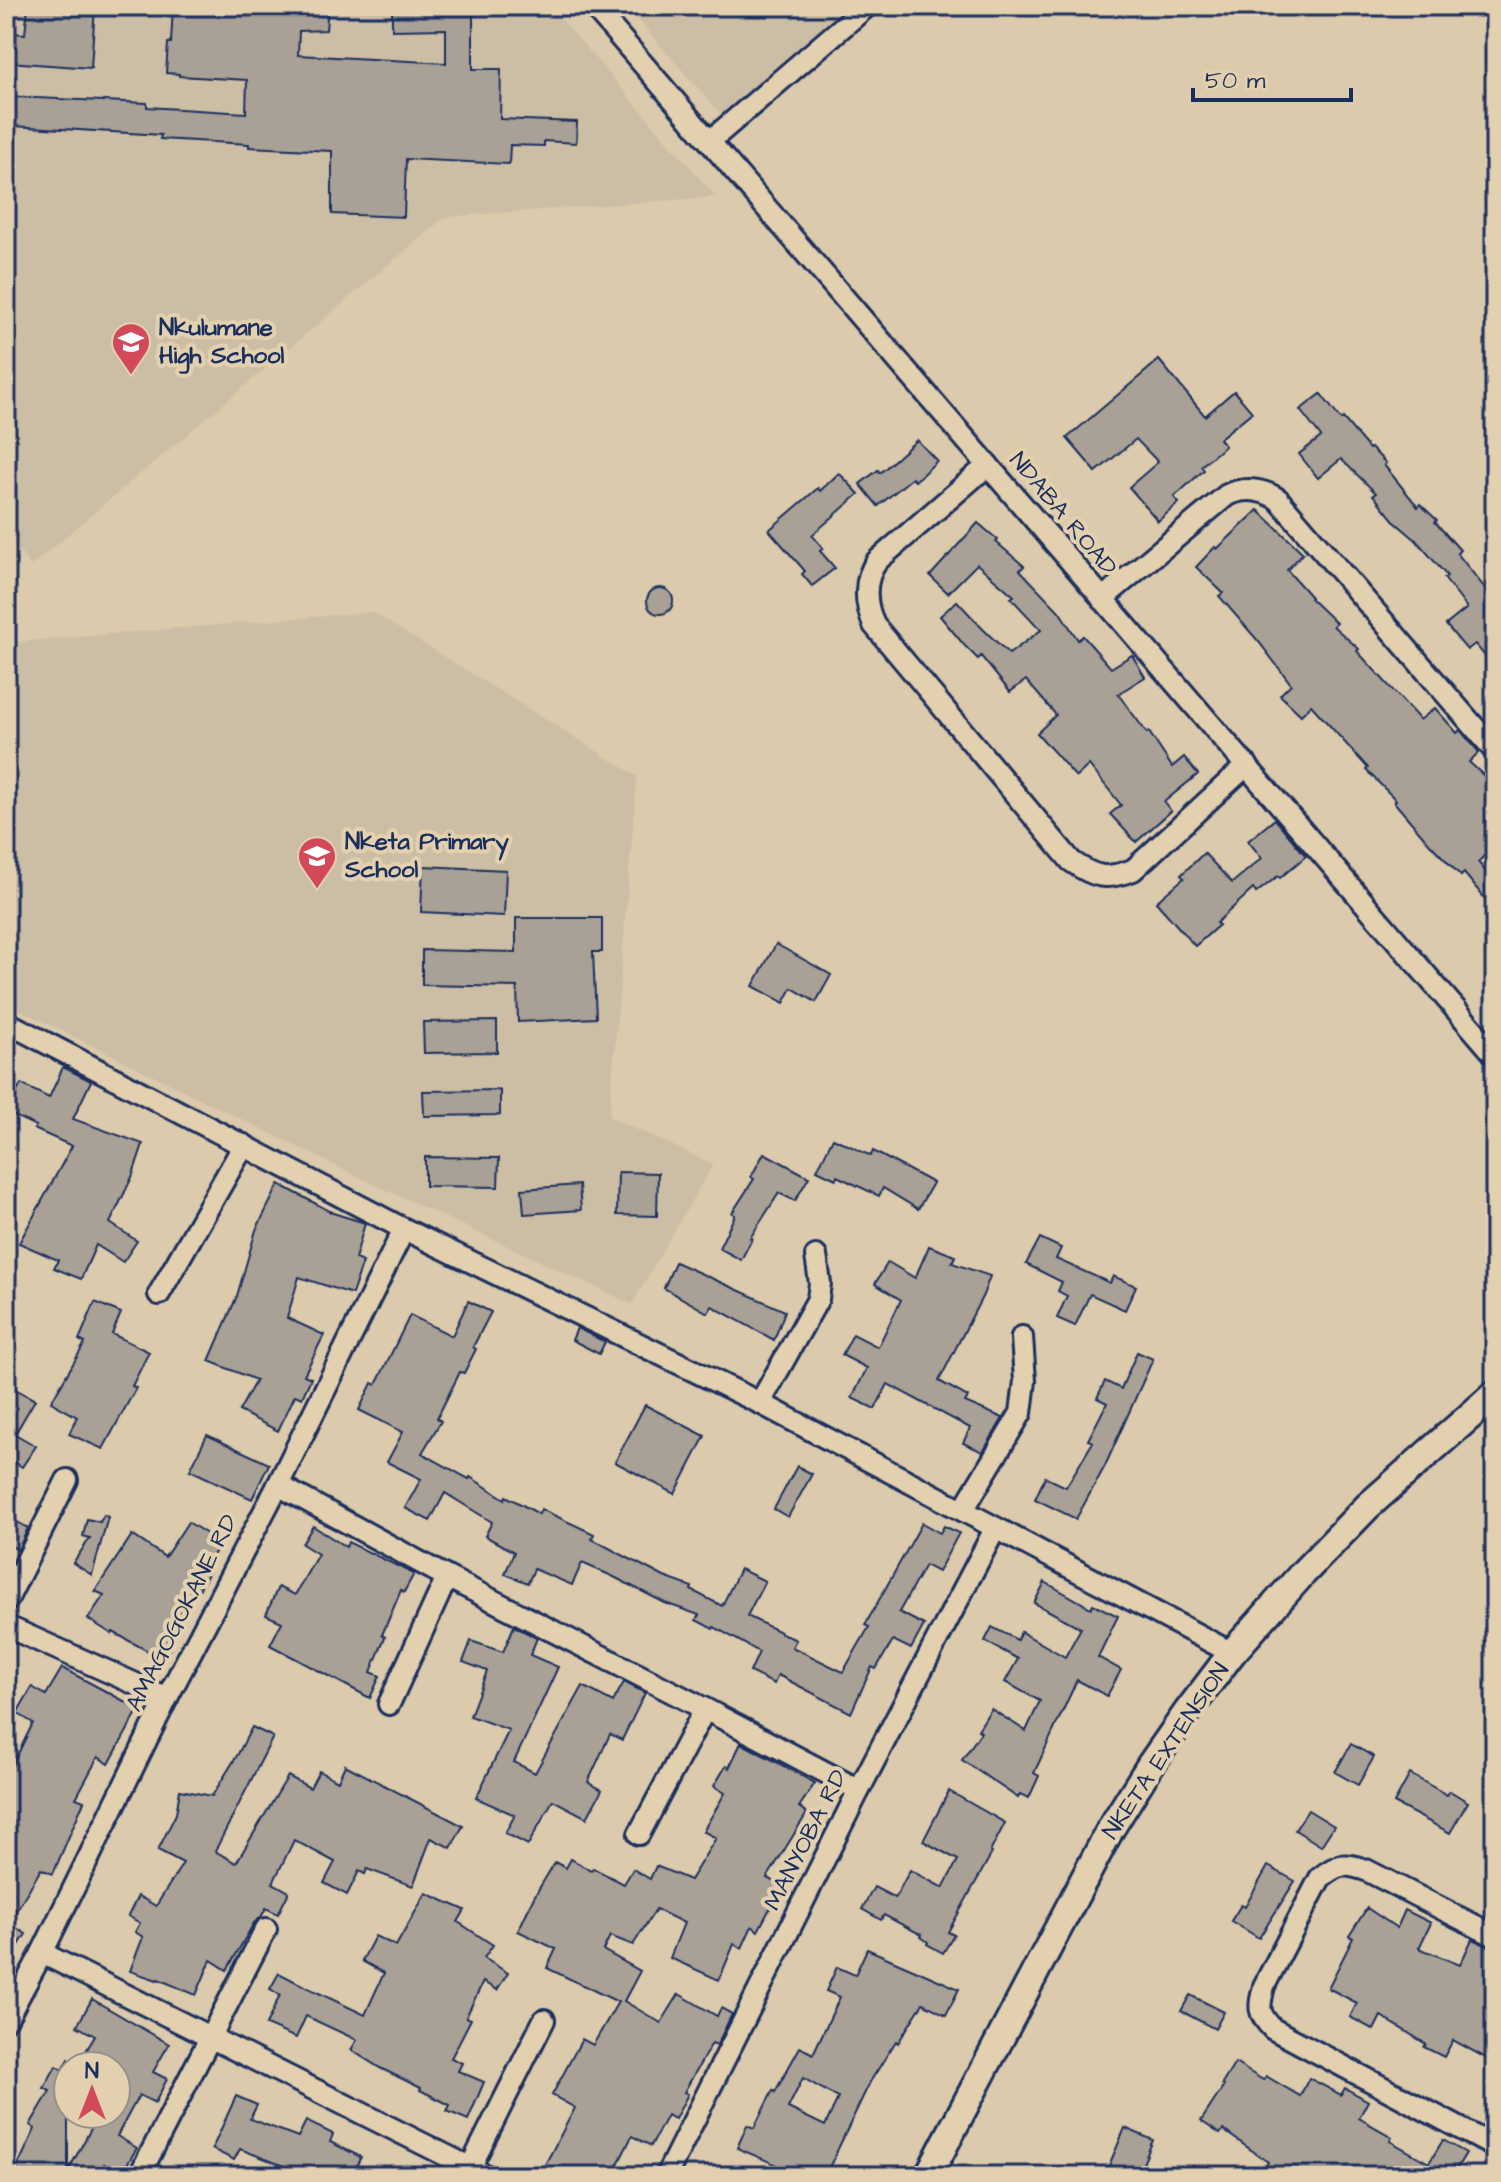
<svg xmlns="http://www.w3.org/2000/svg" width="1501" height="2182" font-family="'Architects Daughter',sans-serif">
	<rect width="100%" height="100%" fill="#dbcaab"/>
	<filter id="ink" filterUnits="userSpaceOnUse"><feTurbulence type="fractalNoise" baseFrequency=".0125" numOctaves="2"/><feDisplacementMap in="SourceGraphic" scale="16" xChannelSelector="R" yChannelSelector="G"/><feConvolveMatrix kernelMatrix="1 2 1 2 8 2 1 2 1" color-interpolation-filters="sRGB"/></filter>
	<g filter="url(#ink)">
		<g fill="#ccbea5">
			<path d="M6,6h544l166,191 -271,20 -414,349 -25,-31z"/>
			<path d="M626,6h249l-137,128z"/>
			<path d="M372,612l265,164 -28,341 104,47 -81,140 -263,-122 -363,-179v-367l11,6z"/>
		</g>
		<g fill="#a9a196" stroke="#1b2f5e" stroke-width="2" fill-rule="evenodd">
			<path d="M28,6h67l-4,62 -83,-6 2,-29 15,1z"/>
			<path d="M173,6h155l-2,24 -27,1 -1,24 148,8v-34l-54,1v-24h81v63h28l-1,50 77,3 -1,21 -32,-2v5l-34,-1 -1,19 -103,-5 -2,58 -72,-3v-63l-83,-4v-3l-89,-5 1,-4 -148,-9 2,-29 132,6v4l99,6 1,-33 -68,-4v-2l-13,-1 2,-30h3z"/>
			<path d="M1159,360l46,56 29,-25 18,21 -33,27 6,7 -24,20 3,4 -30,27 5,6 -21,18 -29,-34 29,-25 -22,-23 -40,33 -29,-34z"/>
			<path d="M1321,394l20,26 2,-2 26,31 2,-1 15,15 -2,2 34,42 2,-3 17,16 -2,2 25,28 -3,3 31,39 7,-6v82l-20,-24 -8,6 -21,-25 21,-17 -23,-30 3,-2 -31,-36 -20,-17 -23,-28 3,-2 -35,-34 -23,19 -19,-24 22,-17 -21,-27z"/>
			<path d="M917,440l20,21 -22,20 -3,-3 -34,28 -18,-22 18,-14 2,3z"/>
			<path d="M839,473l20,21 -47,41 11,13 -3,3 15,17 -23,18 -10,-12 3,-3 -36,-41 49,-42 2,3z"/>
			<path d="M1258,510l45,43 -16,17 24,27 -1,1 26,25 -3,3 26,23 -2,2 63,69 15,-12 22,25 3,-3 19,22 -10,10 26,24v59l-17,17 17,21v28l-31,-38 -3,3 -32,-33 -35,-41 2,-2 -30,-30 2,-2 -57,-63 -10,10 -21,-20 11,-11 -32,-42 -40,-46 4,-3 -27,-26 19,-20 2,2z"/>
			<path d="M978,523l20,17 -2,2 28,24 -4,4 39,41 19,29 5,-4 28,32 21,-13 13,22 -27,17 29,39 2,-1 23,35 12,-10 14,17 -34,28 7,9 -35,31 -26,-28 11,-9 -32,-40 -13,12 -39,-44 19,-18 -30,-35 -16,12 -29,-36 -3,3 -14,-14 -24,-29 17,-15 26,28 26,25 32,-24 -30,-32 3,-2 -37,-32 -29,29 -18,-17z"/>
			<circle cx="660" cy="601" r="13"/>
			<path d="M1275,819l31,37 -26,22 -2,-2 -22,17 -3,-4 -37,34 3,2 -24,21 -39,-44 28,-24 -3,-3 23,-22 28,30 30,-25 -14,-17z"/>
			<path d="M423,866l83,4 -2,46 -83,-4z"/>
			<path d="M516,918h86v34h-9l3,66 -78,4 -1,-35 -95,-2v-35l94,2z"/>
			<path d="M776,944l55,31 -15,27 -24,-14 -8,15 -31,-17z"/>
			<path d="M497,1021v31l-73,1 -1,-31z"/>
			<path d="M63,1067l28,14 -18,38 70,25 -11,33 -22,46 27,18 -14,21 -27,-17 -15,34 -27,-11 4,-8 -39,-17 53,-97 -38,-17 2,-3 -30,-14 15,-28 28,14z"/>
			<path d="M500,1090v25l-76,1 -1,-25z"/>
			<path d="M833,1138l38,18 2,-5 60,32 -15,26 -35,-21 -4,8 -42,-20 -1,3 -19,-9z"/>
			<path d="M764,1153l45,24 -14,24 -16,-8 -29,45 2,1 -11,21 -22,-12 16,-33 -3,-2 22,-34 -3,-2z"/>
			<path d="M425,1157l74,1 -1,29 -73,-1z"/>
			<path d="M618,1172l40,1 -1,43 -40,-1z"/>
			<path d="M279,1184l54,29 32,10 -10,36 8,3 -11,32 -53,-17 -12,41 37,17 -20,40 7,3 -9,20 -7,-3 -17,36 -39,-20 17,-31 -47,-19 28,-65 19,-66z"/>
			<path d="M579,1185l2,25 -57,4 -2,-25z"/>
			<path d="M1040,1238l21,10 -5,11 54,24 3,-7 23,10 -11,24 -35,-16 -15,32 -18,-8 10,-22 -9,-5 4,-9 -36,-18z"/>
			<path d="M929,1246l26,10 -3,7 38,13 -7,19 -44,86 29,16 -3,5 38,16 -20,34 -20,-9 7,-15 -82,-44 -13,25 -23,-11 15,-30 -25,-13 11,-21 25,13 23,-47 -26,-16 13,-22 27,16z"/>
			<path d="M675,1262l110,49 -11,29 -62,-34 -4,7 -44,-25z"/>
			<path d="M468,1301l23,11 -18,35 3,2 -12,24 -4,-1 -23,46 4,3 -19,32 47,26 1,-2 35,22 1,-3 33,18 2,-5 53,25 -2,5 72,38 28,10 -1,3 31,16 18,-37 25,12 -18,35 49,24 -4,7 51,25 26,-45 -4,-2 57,-102 18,10 4,-7 15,7 -21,39 -13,-7 -26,47 25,13 -13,24 -18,-9 -17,29 -4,-2 -21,46 -73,-38 -4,9 -24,-12 9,-20 -45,-25 -1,2 -17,-9 3,-5 -34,-12 -53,-27 -30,-13 -10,22 -38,-16 -6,14 -23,-9 9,-22 -29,-16 7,-14 -47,-29 -15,28 -25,-13 16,-29 -34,-17 16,-30 -44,-22 13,-27 4,2 34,-70 42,21z"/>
			<path d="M95,1302l26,11 -9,21 37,18 -17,34 4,2 -33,61 -34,-15 8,-17 -26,-15 34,-59 -6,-3z"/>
			<path d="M577,1328l28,14 -6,12 -27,-14z"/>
			<path d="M1137,1352l16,7 -48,107 -29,53 -41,-20 10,-22 21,10 27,-45 -5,-2 19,-37 -10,-5 8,-17 16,8z"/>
			<path d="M6,1384l29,16 -20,34 21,12 -14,21 -16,-10z"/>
			<path d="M645,1405l60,31 -30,58 -60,-32z"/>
			<path d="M207,1435l62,29 -17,35 -62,-29z"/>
			<path d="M797,1466l15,8 -24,43 -14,-8z"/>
			<path d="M104,1515l4,2 -16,58 -19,-12 17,-25 -7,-2 4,-17 13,3z"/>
			<path d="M6,1516l22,12 -10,22 -12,-7z"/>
			<path d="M188,1522l33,21 -17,26 5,3 -10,18 -4,-2 -24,49 4,2 -11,21 -51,-28 -1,2 -24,-15 16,-24 -9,-4 37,-56 33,22z"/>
			<path d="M313,1526l33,21 2,-5 66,32 -10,18 -3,-2 -19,45 3,2 -14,35 9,4 -10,22 -100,-53 12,-23 -16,-7 12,-28 17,8 23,-41 -16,-10z"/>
			<path d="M1045,1582l46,26 2,-4 25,12 -20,41 23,13 -14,26 -30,-16 -43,93 5,3 -10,22 -9,-4 -2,4 -56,-38 19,-28 -3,-2 13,-21 35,22 14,-30 -35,-19 13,-23 -33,-18 7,-14 25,13 4,-8 44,25 16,-29 -47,-25z"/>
			<path d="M514,1626l23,12 -7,17 28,12 -44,95 21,11 48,-87 30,16 11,-20 21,11 -23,47 -12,-6 -22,48 14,8 -15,28 -34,-18 -25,45 -23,-12 10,-18 -39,-17 33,-68 -39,-14 17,-45 -24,-9 8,-21 32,11z"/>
			<path d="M62,1668l77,41 -30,55 -11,-7 -22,41 8,3 -31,73 -12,-5 -32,54 17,11 -20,31v-187l27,-55 -16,-10 15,-26 14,8z"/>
			<path d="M252,1727l21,10 -58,114 21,12 52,-87 22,12 9,-17 19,10 7,-16 118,61 -12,22 -20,-10 -18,48 -46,-17 -2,5 -6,-3 -12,24 -23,-12 11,-21 -41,-22 -21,43 16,9 -11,22 -12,-6 -5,9 -7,6 -27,47 -16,-10 -15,35 -38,-16 -1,1 -27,-9 13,-34 -8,-5 5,-9 -12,-7 10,-20 18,10 27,-43 -25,-13 18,-36 4,-24 32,6 26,-42z"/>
			<path d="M741,1743l74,40 -16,24 8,6 -40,65 15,8 -24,45 -6,-5 -10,22 -8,-4 -15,36 -49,-22 14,-35 -28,-14 -23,36 -23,-9 -7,14 37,21 -16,30 37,22 18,-29 38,22 4,-8 11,6 -15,31 -5,-2 -28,49 4,2 -13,25 -8,-4 -16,31 -19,-10 -20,40h-73l36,-68 -23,-13 30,-56 11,6 25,-43 -71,-34 9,-19 -38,-18 16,-34 21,-35 11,6 5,-9 20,12 2,-3 31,16 9,-15 17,10 6,-13 34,14 26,-42 -13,-7 22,-38 -11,-7 12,-20 3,2z"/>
			<path d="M1351,1744l23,13 -16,28 -23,-13z"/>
			<path d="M1410,1774l37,21 3,-4 18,11 -18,31 -56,-30z"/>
			<path d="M949,1791l56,32 -15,29 2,1 -44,79 6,3 -11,18 -16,-9 1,-2 -7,-5 1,-2 -38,-20 -3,5 -19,-11 12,-22 21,11 15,-28 33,18 15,-28 -35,-19z"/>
			<path d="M1308,1810l26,16 -13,20 -26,-16z"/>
			<path d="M1268,1866l27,15 -36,57 -28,-17 10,-16 4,2z"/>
			<path d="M426,1893l39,17 -7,12 35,23 -9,13 24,15 -11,17 -14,-8 -17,35 5,2 -20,39 11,5 -4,8 26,11 -16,38 -21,-9 3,-6 -30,-15 1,-2 -41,-20 -29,-18 6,-10 -51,-24 -10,22 -30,-13 14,-30 -10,-6 9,-16 25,13 61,29 19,-42 -22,-12 13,-25 21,10z"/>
			<path d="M1367,1908l30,20 8,-18 26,13 -12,25 41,17 12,-26 23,10v114l-42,-23 -9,17 -20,-10 2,-3 -45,-28 -7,14 -24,-13 7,-14 -29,-15 25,-50 -4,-2z"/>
			<path d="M867,1949l92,40 -13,26 -23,-12 -25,40 -2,-2 -26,41 -45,94h-22l-66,-28 10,-23 7,3 19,-38 2,2 25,-45 13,7 27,-57 -14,-6 11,-24 18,8zM803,2078l35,20 -13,28 -37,-18z"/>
			<path d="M1190,1995l34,17 -9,17 -34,-18z"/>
			<path d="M92,1999l77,45 -16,28 14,7 -12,24 -16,-8 -22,41 20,12 -16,26 -17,-10 -6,12h-85l22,-47 -5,-4 20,-34 -6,-3 12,-22 7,4 5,-9v110l31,-57h17v-48h-39l18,-30 -18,-10z"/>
			<path d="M1235,2063l28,17 3,-4 34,20 9,-18 32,17 4,-7 23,13 -9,17 33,19 -2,4 39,22 14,-23 23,13 -14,23h-192l8,-14 -45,-32 -3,4 -19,-13 23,-35 -2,-2z"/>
			<path d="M236,2096l21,9 -7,14 48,18 8,-16 27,13 -3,8 31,15 -10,19h-53l-15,-7 1,-3 -44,-17 -6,11 -22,-11z"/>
			<path d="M1125,2128l28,12 -15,36h-17l-14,-6z"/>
		</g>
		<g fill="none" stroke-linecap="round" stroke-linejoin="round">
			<defs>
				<g id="minor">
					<path d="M593,6l902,1049"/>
					<path d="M710,141l157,-135"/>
					<path d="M988,465l-111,96c-14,19 -12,43 -3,64l197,236c24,17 35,19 62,9l114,-105"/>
					<path d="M1102,599l125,-104c17,-8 35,-6 51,4l217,252"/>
					<path d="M6,1022l398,207 356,174 472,250"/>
					<path d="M159,1294l85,-149"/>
					<path d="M760,1403l58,-104 2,-16 -4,-27"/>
					<path d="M278,1485l169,92 258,132 154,81"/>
					<path d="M963,1510l58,-97 4,-32 -3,-44"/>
					<path d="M6,1602l61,-122"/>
					<path d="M6,1626l161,72"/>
					<path d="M389,1704l58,-127"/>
					<path d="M639,1834l66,-125"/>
					<path d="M1495,1936l-129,-66c-21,-7 -28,-7 -46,8l-56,108c-5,21 -7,27 9,43l222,118"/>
					<path d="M42,1953l445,223"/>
					<path d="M6,2020l36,-67 125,-255 111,-213 126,-256"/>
					<path d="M139,2176l127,-247"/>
					<path d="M466,2176l78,-156"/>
					<path d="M666,2176l193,-386 136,-261"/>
				</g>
				<path id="tertiary" d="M928,2176l183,-348 40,-64 37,-53 44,-58 71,-80 65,-67 127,-112"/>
			</defs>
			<use href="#minor" stroke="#1b2f5e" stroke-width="26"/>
			<use href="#tertiary" stroke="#1b2f5e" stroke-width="32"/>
			<use href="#minor" stroke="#e3d0ae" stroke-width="20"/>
			<use href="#tertiary" stroke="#e3d0ae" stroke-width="26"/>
		</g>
	</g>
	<defs>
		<symbol id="school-pin" viewBox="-11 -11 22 30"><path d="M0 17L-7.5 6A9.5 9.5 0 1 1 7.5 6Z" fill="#d1495b" stroke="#e3d0ae"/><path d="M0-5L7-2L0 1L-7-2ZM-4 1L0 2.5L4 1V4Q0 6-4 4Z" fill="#fff"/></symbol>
	</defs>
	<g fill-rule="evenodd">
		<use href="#school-pin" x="109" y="320" width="44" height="60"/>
		<use href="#school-pin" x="295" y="834" width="44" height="60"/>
	</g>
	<g text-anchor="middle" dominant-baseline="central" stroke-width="8" stroke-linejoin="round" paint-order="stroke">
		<g font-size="24" font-weight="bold" fill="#1b2f5e" stroke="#e3d0ae" text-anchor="start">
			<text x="159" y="328">Nkulumane<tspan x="159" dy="28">High School</tspan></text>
			<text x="345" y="842">Nketa Primary<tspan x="345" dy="28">School</tspan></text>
		</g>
		<g font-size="24" fill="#1b2f5e" stroke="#e3d0ae">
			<text transform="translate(1063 514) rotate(50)">NDABA ROAD</text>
			<text transform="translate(182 1613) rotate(-63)">AMAGOGOKANE RD</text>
			<text transform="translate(1166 1751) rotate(-56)">NKETA EXTENSION</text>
			<text transform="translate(806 1840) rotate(-63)">MANYOBA RD</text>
		</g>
	</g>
	<rect width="1501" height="2182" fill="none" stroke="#e3d0ae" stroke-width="32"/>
	<rect x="16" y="16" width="1469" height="2150" fill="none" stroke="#1b2f5e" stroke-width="3" filter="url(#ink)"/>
	<g transform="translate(92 2090)"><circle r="38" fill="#e3d0ae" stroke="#93908e" stroke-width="2"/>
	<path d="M0-6L14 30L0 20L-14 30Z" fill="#d1495b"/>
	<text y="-12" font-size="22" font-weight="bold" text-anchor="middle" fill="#1b2f5e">N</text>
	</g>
	<path d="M1193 88v12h158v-12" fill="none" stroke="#1b2f5e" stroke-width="4"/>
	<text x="1205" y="88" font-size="24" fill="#1b2f5e" stroke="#e3d0ae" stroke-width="6" paint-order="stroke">50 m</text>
</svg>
